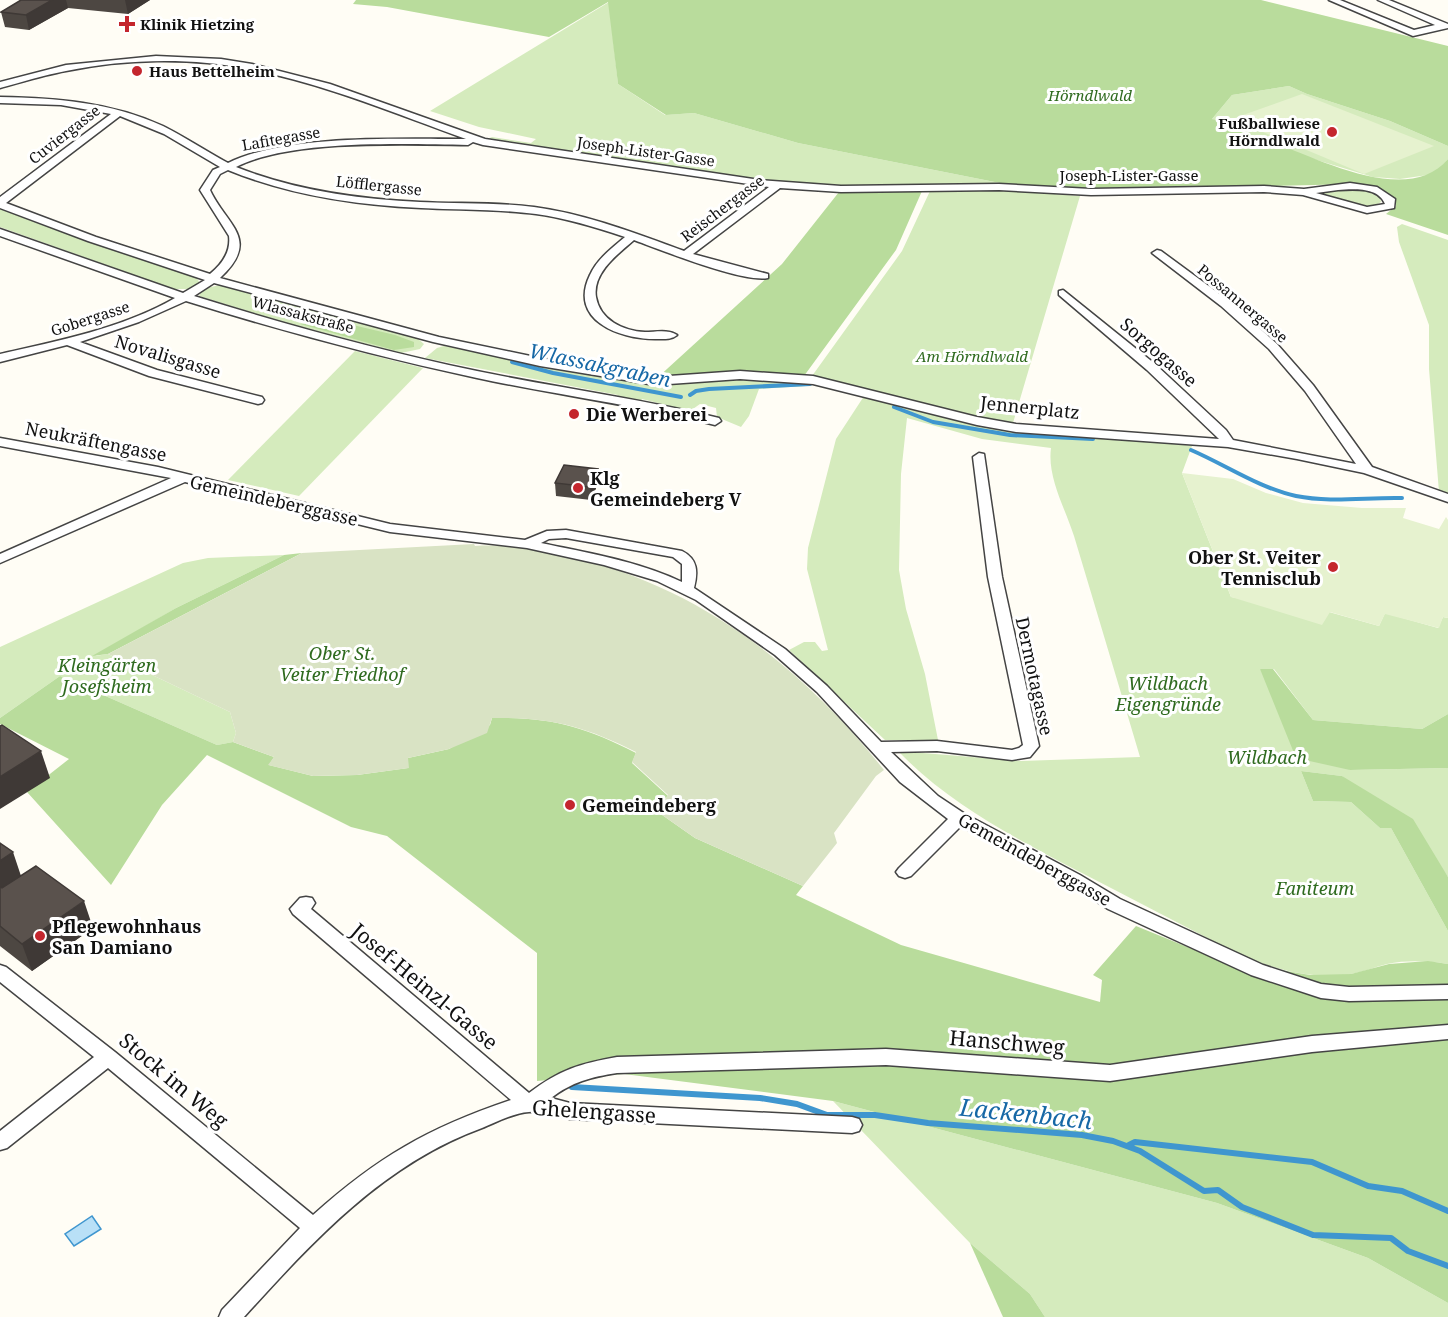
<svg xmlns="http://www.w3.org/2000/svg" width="1448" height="1317" font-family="'Noto Serif',serif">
	<rect width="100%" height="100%" fill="#fffdf5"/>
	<g fill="#d5ebbd">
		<path d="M609,2l9,82 47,31 29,-2 104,30 217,43 -178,1 -78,-6 -272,-42 5,-2 39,6 5,-4 -57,-12 -49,-16z"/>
		<path d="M1289,86l18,8 83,27 58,25v13l-9,11 -11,5 -28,4 -27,-2 -116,-35 -45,-23 20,-24z"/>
		<path d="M1005,190l75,6 -67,227 -37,-6 34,12 142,11 40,6 -10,27 49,124 98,15 50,14 6,-13 53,15 5,-11 5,1v96l-26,15 -109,-9 -39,-51h-14l90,101 98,-2v109l-7,-9 -99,-92 -41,-5 12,30 38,1 29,26h11l57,103v33c-20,-3 -41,-4 -61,0 -12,3 -24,8 -36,10 -39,6 -78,-5 -113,-20 -53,-28 -106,-55 -158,-82 -65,-34 -131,-68 -182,-121l123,10 119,-4c-22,-74 -44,-148 -66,-221 -9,-28 -27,-59 -23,-88l-69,-9 -75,-21 -6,56 -2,96 7,39 19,65 13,66h-53l-96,-90 15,-8h11l7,9 6,-1 -21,-81 1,-21 28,-109 32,-49 -56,-14 90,-125 28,-60z"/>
		<path d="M1364,190l16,7 1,5c-14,10 -46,0 -59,-9l4,-2z"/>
		<path d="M0,208l196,69 4,6 -11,6h-16l-173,-62z"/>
		<path d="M1402,224l46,16v253l-9,-1 -10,-123v-44l-30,-83 -2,-15z"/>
		<path d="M220,285l197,53 7,6 -4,5 -19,4 -122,-32 -80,-25 3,-7z"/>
		<path d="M444,346l214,38 90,-6 56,3 2,5 -47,3 -10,27 -8,11 -24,-10 -1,-9 -16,-4 -10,7 -48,-12 -1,2 -24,-4 1,-2 -193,-37 12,-10z"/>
		<path d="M355,351l68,17 -124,128 -71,-16z"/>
		<path d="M284,555l-108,53 -81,48 13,-2 122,58 6,21 -3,9 -16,3 -157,-69 -60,42v-71l183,-84 25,-5z"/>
		<path d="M833,1101l384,102 151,55 80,45v14h-403l-15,-23 -60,-51z"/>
	</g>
	<g fill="#b9dc9c">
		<path d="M356,0h905l187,46v100l-58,-25 -83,-27 -18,-8 -57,9 -20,24c15,4 38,9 45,23l11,3 7,-2c46,17 134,63 173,16v76l-62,-21 10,-8v-7l-21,-12 -18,-3 -246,6 -96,-4 -217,-43 -104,-30 -28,2 -48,-31 -10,-82 -59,35 -162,-30 -34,-3z"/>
		<path d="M922,191l-26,59 -92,126 -148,3 126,-115 57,-72z"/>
		<path d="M336,321l59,14 19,7v5l-20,3 -94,-26z"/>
		<path d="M302,553l-194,101 -16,2 84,-48 108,-53z"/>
		<path d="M1260,669h13l40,51 109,9 26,-15v54l-98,2 -54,-12z"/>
		<path d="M60,676l157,69 16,-3 41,15 -5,8 44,11 44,-1 51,-7v-10l41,-9 41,-24 2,-7c59,-1 91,8 144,35l-4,10 36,33 -13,14 40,28 108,48 -7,9 105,50 199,57 2,-22 -9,-5 43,-49 115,47 18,-5 41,7 41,-1 38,-10 39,-3 20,3v339l-80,-45 -151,-55 -384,-102 -209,-27 -87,7v-128l-150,-117 -36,-9 -144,-72 -45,50 -51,80 -84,-93 42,-33 -69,-35v-6z"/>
		<path d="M1301,771l41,5 71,43 35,58v54l-57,-103h-11l-29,-26 -38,-1z"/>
		<path d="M970,1243l60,51 15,23h-42z"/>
	</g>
	<path fill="#d9e3c4" d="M474,544l1,2c31,-2 60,3 90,10 132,28 237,111 319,214l-8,6 -42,57 3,10 -34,43 -108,-48 -40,-28 13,-15 -36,-33 4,-10c-52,-26 -86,-35 -144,-34l-5,15 -38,16 -41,9 1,10 -52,7 -44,1 -45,-11 6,-8 -41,-15 3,-9 -6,-21 -122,-58 194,-101z"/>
	<g fill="#e6f2cf">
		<path d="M1302,94l132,52 -70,28 -132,-55z"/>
		<path d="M1182,473l51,6 33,14 37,10 59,5h44l-3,10 36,11 7,-12 2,3v98l-5,-1 -4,11 -54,-14 -6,12 -49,-14 -8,13 -91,-28z"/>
	</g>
	<path fill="#b9e0f7" stroke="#3f96cf" stroke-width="1.5" d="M92,1216l9,13 -27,17 -9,-12z"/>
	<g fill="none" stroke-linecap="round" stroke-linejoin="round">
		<g stroke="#3f96cf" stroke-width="4">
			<path d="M512,362l41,11 128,24"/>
			<path d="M690,395l6,-4 13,-2 101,-5"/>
			<path d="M894,407l39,15 77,13 83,4"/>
			<path d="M1191,450c35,15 68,38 105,46 35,7 71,1 106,2"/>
		</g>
		<g stroke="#3f96cf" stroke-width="6">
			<path d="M572,1087l188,11 37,6 30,11h48l53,8 154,12 31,6 27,10 64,40 14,-1 24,17 71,28 78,3 17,13 40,15"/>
			<path d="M1129,1145l6,-3 177,20 56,24 34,5 46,20"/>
		</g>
		<defs>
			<g id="minor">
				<path d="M1329,0h11l74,30 21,-5 -57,-25h11l59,24v4l-35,8z"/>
				<path d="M156,56l65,3 31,5 78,20 155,55 275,41 81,6 158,-2 92,5 173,-3 40,3 46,-6 27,4 18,12 -1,9 -27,5 -64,-18 -39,-3 -173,3 -92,-5 -158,2 -61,-4 -87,66 75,20v4c-25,5 -107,-28 -134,-38 -16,14 -42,33 -38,57 4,23 27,34 49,35 10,0 24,-3 32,3 -6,5 -14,4 -22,4 -36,0 -87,-19 -65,-64 7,-16 22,-27 35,-38 -30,-10 -59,-19 -89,-23 -38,-5 -77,-4 -115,-6 -66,-3 -132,-13 -193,-38l-8,4 -10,16c16,35 52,49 10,88l219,59 101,21 115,19 85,-6 73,5 164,41 39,7 203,15 -72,-69 -88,-75v-4l4,-1 92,74 71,66 7,10 123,24 -51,-73 -36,-42 -48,-43 -69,-53 5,-3 4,1 68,50 48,43 36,41 59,82 76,27v8l-84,-29 -67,-14 -69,-12 -212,-15 -39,-7 -164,-41 -73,-5 -85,6 -115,-19 -107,-24 -219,-59 -20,13c93,29 187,55 283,75 81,17 162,27 242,47l2,3 -6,4c-79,-20 -159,-30 -238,-47 -98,-21 -195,-47 -291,-77l-47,21 -59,20 77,28 105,27 2,3 -2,3 -4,1 -109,-28 -82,-31 -67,17v-8c58,-13 123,-26 175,-56l-175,-62v-7l183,64 22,-13 -117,-39 -88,-33v-11l111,-83 -50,-9 -61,-2v-6c56,1 111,5 163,29 22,11 43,25 65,37 59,-29 171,-24 238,-24 -72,-26 -143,-56 -218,-70 -58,-12 -124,-10 -182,2 -22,4 -44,11 -66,17v-6l66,-17zM120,116l44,18 56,33 -7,3 -13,20 29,46c2,16 -7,28 -19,38l-114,-37 -90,-34zM473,142l10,3 286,42 -85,64c-49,-18 -98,-37 -150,-44 -38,-5 -76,-3 -114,-5 -63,-3 -126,-12 -184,-35 55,-28 169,-23 232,-22zM1338,190c16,-1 40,-3 47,14l-18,3 -51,-14z"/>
				<path d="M0,438l158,29 232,57 135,16 22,-9 19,-1 116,21c16,8 16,21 12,37l91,61 42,37 54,56 56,-1 75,9 7,-2 4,-3 -35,-168 -15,-120 6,-4 5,1 18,123 37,169 -9,11 -18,3 -75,-9 -46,1 47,44 27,18 115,61 40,24 143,66 58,19 28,3 99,-2v14l-99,2 -28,-3 -70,-23 -143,-66 -40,-26 -107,-57 -50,50 -6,2 -6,-2 -3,-4 3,-4 49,-49 -48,-37 -83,-90 -42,-37 -79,-55 -39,-19 -53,-16 -77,-17 -137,-16 -205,-50 -185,81v-9l171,-76 -171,-32zM566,538l107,19 9,7v18c-44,-21 -94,-29 -141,-39l8,-4z"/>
				<path d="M306,897l6,1 3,5 -4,6 218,184c32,-24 50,-29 88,-36l269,-8 224,16 202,-29 136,-11v14l-136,13 -202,29 -224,-16 -269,8c-26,4 -45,9 -66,25l19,5 282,14 7,2 3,6 -3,6 -7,2 -282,-14c-13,-3 -27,-8 -41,-7 -16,1 -32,10 -47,16 -99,36 -169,113 -238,189h-25l3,-7 78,-82 -192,-160 -101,80 -7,2v-19l94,-74 -94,-75v-17l6,2 109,85 198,163c65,-58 115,-87 198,-115l-218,-186 -3,-5 10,-11z"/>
			</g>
		</defs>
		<use href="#minor" stroke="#444" stroke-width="3"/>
		<use href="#minor" fill="#fff" fill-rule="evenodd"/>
	</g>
	<g fill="#4d4742">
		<path d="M21,0h129l-22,14 -60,-6 -39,22 -24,-3 -4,-15z"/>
		<path d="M599,481l-8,19 -35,-4 -1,-13z"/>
		<path d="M0,843l21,33 72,52 -61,43 -32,-25z"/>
	</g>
	<g fill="#3f3936">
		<path d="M52,0h14l2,8 -39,22 -3,-15z"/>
		<path d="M125,0h25l-22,14z"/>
		<path d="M598,469l1,12 -8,19 -1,-13z"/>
		<path d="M41,751l9,27 -50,31v-32z"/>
		<path d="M13,852l9,27 -22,15v-33z"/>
		<path d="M84,901l9,27 -61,43 -10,-27z"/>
	</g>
	<g fill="#5a524d" stroke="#3f3936" stroke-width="1.5">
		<path d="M21,0h31l-26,15 -25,-3z"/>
		<path d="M564,465l34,4 -8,18 -35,-4z"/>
		<path d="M2,725l39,26 -41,26v-51z"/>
		<path d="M0,843l13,9 -13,9z"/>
		<path d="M36,866l48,35 -62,43 -22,-18v-39l2,1z"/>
	</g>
	<g fill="#c4262e" stroke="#fff" stroke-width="2">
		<path d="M124 15h6v6h6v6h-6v6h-6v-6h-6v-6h6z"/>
		<circle cx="137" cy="71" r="6"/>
		<circle cx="1332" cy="132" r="6"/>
		<circle cx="574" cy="414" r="6"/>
		<circle cx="578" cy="488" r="6"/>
		<circle cx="1333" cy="567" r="6"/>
		<circle cx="570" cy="805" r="6"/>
		<circle cx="40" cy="936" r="6"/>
	</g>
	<g text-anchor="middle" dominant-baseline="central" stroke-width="6" stroke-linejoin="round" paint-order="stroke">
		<g font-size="15" font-weight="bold" fill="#111" stroke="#fff" text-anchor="start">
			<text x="140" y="24">Klinik Hietzing</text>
			<text x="149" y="71">Haus Bettelheim</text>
			<text x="1320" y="123" text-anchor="end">Fußballwiese<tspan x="1320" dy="17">Hörndlwald</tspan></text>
		</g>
		<g font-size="15" font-style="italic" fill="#2f6b1f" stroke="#fff">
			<text x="1090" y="95">Hörndlwald</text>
			<text x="972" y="356">Am Hörndlwald</text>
		</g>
		<g font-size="15" fill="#111" stroke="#fff">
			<text transform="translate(64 134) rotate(-38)">Cuviergasse</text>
			<text transform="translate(281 138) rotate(-10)">Lafitegasse</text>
			<text transform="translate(646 151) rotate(8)">Joseph-Lister-Gasse</text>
			<text x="1129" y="175">Joseph-Lister-Gasse</text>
			<text transform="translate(379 185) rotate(6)">Löfflergasse</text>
			<text transform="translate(722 208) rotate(-37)">Reischergasse</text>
			<text transform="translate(1243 303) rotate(40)">Possannergasse</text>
			<text transform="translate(303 314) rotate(15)">Wlassakstraße</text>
			<text transform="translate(90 318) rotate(-18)">Gobergasse</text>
		</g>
		<g font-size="18" fill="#111" stroke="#fff">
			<text transform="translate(1159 352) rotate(41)">Sorgogasse</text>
			<text transform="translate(168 356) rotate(17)">Novalisgasse</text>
			<text transform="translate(1030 407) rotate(6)">Jennerplatz</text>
			<text transform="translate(96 441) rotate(11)">Neukräftengasse</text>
			<text transform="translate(274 500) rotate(13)">Gemeindeberggasse</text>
			<text transform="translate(1035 676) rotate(78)">Dermotagasse</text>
			<text transform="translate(1035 859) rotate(29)">Gemeindeberggasse</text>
		</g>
		<g font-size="18" font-weight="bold" fill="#111" stroke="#fff" text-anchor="start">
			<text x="586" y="414">Die Werberei</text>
			<text x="590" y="478">Klg<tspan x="590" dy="21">Gemeindeberg V</tspan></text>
			<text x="1321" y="557" text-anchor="end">Ober St. Veiter<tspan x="1321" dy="21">Tennisclub</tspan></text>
			<text x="582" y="805">Gemeindeberg</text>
			<text x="52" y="926">Pflegewohnhaus<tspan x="52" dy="21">San Damiano</tspan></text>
		</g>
		<g font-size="18" font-style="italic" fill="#2f6b1f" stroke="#fff">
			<text x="342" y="653">Ober St.<tspan x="342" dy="21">Veiter Friedhof</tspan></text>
			<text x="107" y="665">Kleingärten<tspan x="107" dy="21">Josefsheim</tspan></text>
			<text x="1168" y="683">Wildbach<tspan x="1168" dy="21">Eigengründe</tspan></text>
			<text x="1267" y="757">Wildbach</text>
			<text x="1315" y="888">Faniteum</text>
		</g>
		<g font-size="20" font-style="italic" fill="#1768a6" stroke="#fff">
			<text transform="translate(600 365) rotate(12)">Wlassakgraben</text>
		</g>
		<g font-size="21" fill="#111" stroke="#fff">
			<text transform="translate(425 986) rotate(40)">Josef-Heinzl-Gasse</text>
			<text transform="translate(1007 1042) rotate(5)">Hanschweg</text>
			<text transform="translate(174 1080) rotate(40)">Stock im Weg</text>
			<text transform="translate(594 1111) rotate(4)">Ghelengasse</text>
		</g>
		<g font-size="24" font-style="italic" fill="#1768a6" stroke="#fff">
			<text transform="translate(1026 1113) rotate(6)">Lackenbach</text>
		</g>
	</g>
</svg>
